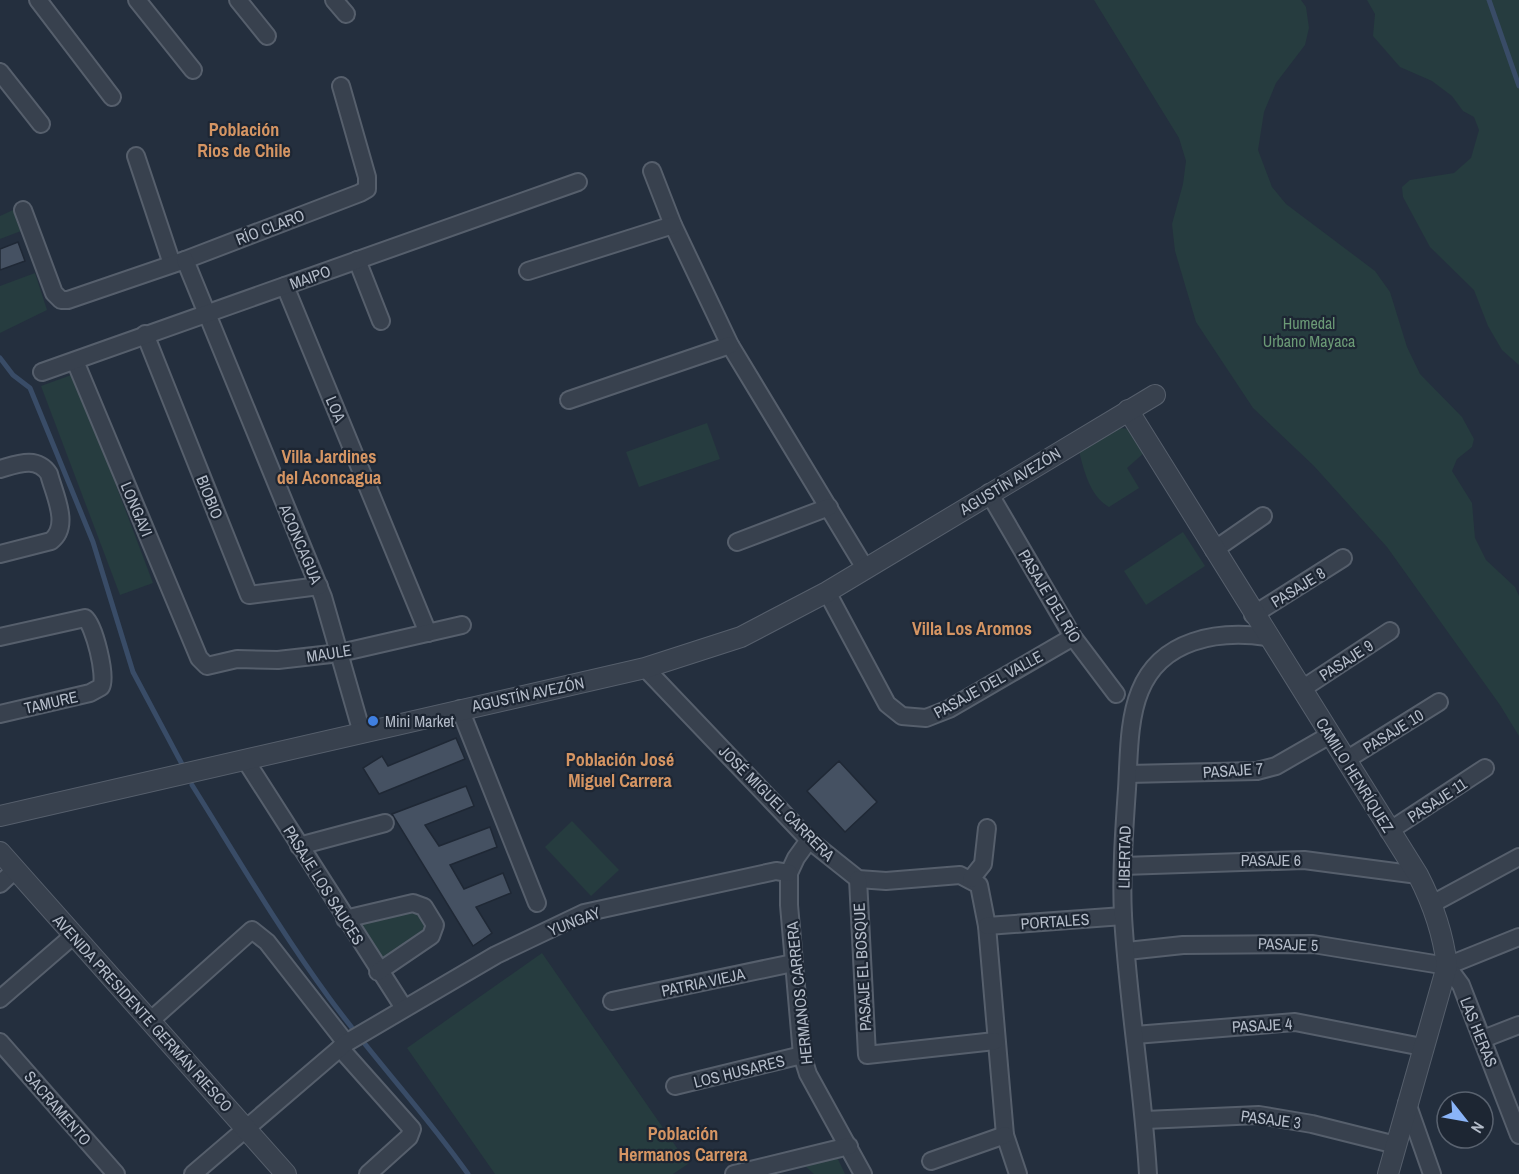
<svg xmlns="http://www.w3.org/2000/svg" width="1519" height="1174" font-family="'Archivo Narrow',sans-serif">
	<rect width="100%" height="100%" fill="#242f3e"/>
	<g fill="#263c3f">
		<path d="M1094,0h207l5,7 3,21 -4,17 -29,38 -12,29 -6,38 14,37 14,17 89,67 15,21 17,55 13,27 42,43 12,22 -2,8 -15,12 -5,12 20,32 3,35 11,22 29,27 4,9v140l-19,-31 -113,-158 -73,-81 -61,-58 -57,-86 -21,-71 -3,-27 11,-40 3,-23 -7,-23z"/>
		<path d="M1367,0h152v365l-17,-15 -14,-24 -14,-36 -44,-43 -27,-50 -1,-10 8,-7 44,-7 17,-15 8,-28 -5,-13 -11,-6 -11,-15 -20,-15 -32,-14 -27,-31 2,-22z"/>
		<path d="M13,210l8,21 -21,8v-23z"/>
		<path d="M35,273l12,37 -47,23v-47z"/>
		<path d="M74,374l79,209 -33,12 -79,-209z"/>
		<path d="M707,423l13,36 -81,28 -13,-35z"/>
		<path d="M1120,428l10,1 15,23 -18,16 12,20 -30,19c-19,-11 -25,-36 -30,-56z"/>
		<path d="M1183,532l22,34 -59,39 -22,-34z"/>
		<path d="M572,821l47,49 -28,26 -46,-49z"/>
		<path d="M417,908l13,20 -47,35 -27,-41z"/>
		<path d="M542,953l146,211 -15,10h-178l-88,-126z"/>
		<path d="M836,1155l9,19h-31l-11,-10z"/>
	</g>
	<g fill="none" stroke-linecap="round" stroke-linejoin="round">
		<g stroke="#394c67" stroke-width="5">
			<path d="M1489,0l30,86"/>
			<path d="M0,358l13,17 17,13 63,154 40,130 50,94"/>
			<path d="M192,785c45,72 88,146 138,214 44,60 95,114 138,175"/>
		</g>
	</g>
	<g fill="#455162" stroke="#1f2835" stroke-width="1.5">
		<path d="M18,242l7,19 -25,9v-21z"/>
		<path d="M456,738l9,21 -86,35 -16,-26 19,-12 6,10z"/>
		<path d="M839,761l38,41 -32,30 -38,-41z"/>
		<path d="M466,786l8,20 -49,19 14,21 51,-19 7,20 -47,18 14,24 39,-16 8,20 -35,14 16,26 -19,13 -81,-132z"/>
	</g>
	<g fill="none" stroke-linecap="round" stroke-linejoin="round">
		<defs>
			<g id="minor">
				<path d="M38,0l74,97"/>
				<path d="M137,0l56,70"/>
				<path d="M238,0l29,36"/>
				<path d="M334,0l12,14"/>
				<path d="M0,72l41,52"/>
				<path d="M136,156l36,108"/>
				<path d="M652,171l21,54 57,120 135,223"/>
				<path d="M23,210l31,83 7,7h7l117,-40 175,-67 7,-4v-12l-26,-91"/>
				<path d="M185,260l138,337 39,136"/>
				<path d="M357,260l24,61"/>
				<path d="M528,271l145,-46"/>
				<path d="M285,286l143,347"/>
				<path d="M145,334l104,261 70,-9"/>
				<path d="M75,361l124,297 8,8 30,-7 41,1 62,-7 122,-28"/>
				<path d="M42,372l536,-190"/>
				<path d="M569,400l161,-55"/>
				<path d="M0,469c18,-5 37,-13 49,5 5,20 22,52 2,67l-51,13"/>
				<path d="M989,493l84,144 43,57"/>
				<path d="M737,542l92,-35"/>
				<path d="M1214,550l49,-34"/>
				<path d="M827,592l60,112 15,12 24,2 23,-9 124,-72"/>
				<path d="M1253,615l90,-57"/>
				<path d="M0,637l85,-19c9,7 22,58 16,69l-11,6 -90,21"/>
				<path d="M645,668l164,172 49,39 28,2 74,-6 19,10 8,41 18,209 13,39"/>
				<path d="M1302,689l88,-58"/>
				<path d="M460,709l77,194"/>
				<path d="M1346,760l93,-58"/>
				<path d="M246,761l158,247"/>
				<path d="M1128,774l129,-3 19,-5 54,-31"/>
				<path d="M1389,831l96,-63"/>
				<path d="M809,840l-13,18 -7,15v32l13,150 6,19 55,100"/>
				<path d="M299,846l86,-23"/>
				<path d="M1123,866l181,-6 114,15"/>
				<path d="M858,879l9,176 128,-14"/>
				<path d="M971,879l12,-15 4,-36"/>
				<path d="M0,884l16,-15"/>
				<path d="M1432,904l87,-47"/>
				<path d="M345,919l68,-16 11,4 11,18 -4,11 -53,36"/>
				<path d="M987,926l136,-10"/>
				<path d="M1127,951l56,-6 130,-1 134,22 72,-29"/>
				<path d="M1447,966l14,19 58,150"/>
				<path d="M0,999l74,-64"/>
				<path d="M612,1001l181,-38"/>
				<path d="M150,1021l102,-91 15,12 79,101"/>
				<path d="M1135,1035l160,-13 127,25"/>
				<path d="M1483,1039l36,-14"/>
				<path d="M0,1042l116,132"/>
				<path d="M340,1048l72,81 -3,8 -41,37"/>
				<path d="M675,1086l127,-31"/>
				<path d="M1407,1103l25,71"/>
				<path d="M1145,1120l114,-5 53,9 84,21"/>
				<path d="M931,1161l74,-26"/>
				<path d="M193,1174l153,-131 150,-88 88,-42 192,-42 13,2"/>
				<path d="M734,1174l115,-28"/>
				<path d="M1148,1174c-5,-86 -20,-171 -25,-258 -2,-42 1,-84 4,-127 2,-31 1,-69 13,-98 21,-52 78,-61 127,-54"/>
			</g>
			<g id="tertiary">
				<path d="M1128,410l290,465c15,29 25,58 29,91l-59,208"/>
				<path d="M0,816l645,-148 96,-31 86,-45 328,-197"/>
				<path d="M0,852l286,322"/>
			</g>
		</defs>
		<use href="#minor" stroke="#565f6c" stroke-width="20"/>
		<use href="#tertiary" stroke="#565f6c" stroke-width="22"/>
		<use href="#minor" stroke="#38414e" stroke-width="16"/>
		<use href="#tertiary" stroke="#38414e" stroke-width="20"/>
	</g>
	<circle fill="#3f7fe0" stroke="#1d2633" stroke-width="2" cx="373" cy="721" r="6"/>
	<g text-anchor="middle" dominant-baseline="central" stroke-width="4.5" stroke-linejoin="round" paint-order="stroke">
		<g font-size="16" fill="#b4bcc9" stroke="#1d2633">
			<text transform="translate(270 227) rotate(-21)">RÍO CLARO</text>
			<text transform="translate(310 277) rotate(-20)">MAIPO</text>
			<text transform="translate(336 409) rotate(67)">LOA</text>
			<text transform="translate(1010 481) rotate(-31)">AGUSTÍN AVEZÓN</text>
			<text transform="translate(210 497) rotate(68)">BIOBIO</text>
			<text transform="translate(137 509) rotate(67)">LONGAVI</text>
			<text transform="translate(301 544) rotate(67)">ACONCAGUA</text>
			<text transform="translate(1298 587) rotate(-32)">PASAJE 8</text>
			<text transform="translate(1050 596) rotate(59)">PASAJE DEL RÍO</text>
			<text transform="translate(329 653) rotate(-9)">MAULE</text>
			<text transform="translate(1346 660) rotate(-33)">PASAJE 9</text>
			<text transform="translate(988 684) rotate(-29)">PASAJE DEL VALLE</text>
			<text transform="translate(528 694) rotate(-12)">AGUSTÍN AVEZÓN</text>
			<text transform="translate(51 702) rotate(-13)">TAMURE</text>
			<text transform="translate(1393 731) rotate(-32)">PASAJE 10</text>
			<text transform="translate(1233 770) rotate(-4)">PASAJE 7</text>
			<text transform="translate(1355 775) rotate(58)">CAMILO HENRÍQUEZ</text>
			<text transform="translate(1437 800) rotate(-33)">PASAJE 11</text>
			<text transform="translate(777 803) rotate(45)">JOSÉ MIGUEL CARRERA</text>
			<text transform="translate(1124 857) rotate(-89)">LIBERTAD</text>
			<text x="1271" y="860">PASAJE 6</text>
			<text transform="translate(324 885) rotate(58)">PASAJE LOS SAUCES</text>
			<text transform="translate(574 921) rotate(-21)">YUNGAY</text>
			<text transform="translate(1055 921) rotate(-4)">PORTALES</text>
			<text transform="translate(1288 944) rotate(2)">PASAJE 5</text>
			<text transform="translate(862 967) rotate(-93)">PASAJE EL BOSQUE</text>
			<text transform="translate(703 982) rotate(-12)">PATRIA VIEJA</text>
			<text transform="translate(799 993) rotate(-96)">HERMANOS CARRERA</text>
			<text transform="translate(143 1013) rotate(48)">AVENIDA PRESIDENTE GERMÁN RIESCO</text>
			<text transform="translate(1262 1025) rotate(-3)">PASAJE 4</text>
			<text transform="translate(1479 1032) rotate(68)">LAS HERAS</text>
			<text transform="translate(739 1071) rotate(-14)">LOS HUSARES</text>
			<text transform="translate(58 1108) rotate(49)">SACRAMENTO</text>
			<text transform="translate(1271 1119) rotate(7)">PASAJE 3</text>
		</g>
		<g font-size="16" fill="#6b9a76" stroke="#1d2633">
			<text x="1309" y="323">Humedal<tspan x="1309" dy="18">Urbano Mayaca</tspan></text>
		</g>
		<g font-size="16" fill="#b4bcc9" stroke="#1d2633" text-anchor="start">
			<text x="385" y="721">Mini Market</text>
		</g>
		<g font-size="18" font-weight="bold" fill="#d59563" stroke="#1d2633">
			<text x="244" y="129">Población<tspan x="244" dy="21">Rios de Chile</tspan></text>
			<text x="329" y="456">Villa Jardines<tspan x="329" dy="21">del Aconcagua</tspan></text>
			<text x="972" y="628">Villa Los Aromos</text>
			<text x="620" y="759">Población José<tspan x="620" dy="21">Miguel Carrera</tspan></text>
			<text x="683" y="1133">Población<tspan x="683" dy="21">Hermanos Carrera</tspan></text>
		</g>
	</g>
	<g transform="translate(1465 1120) rotate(121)"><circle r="28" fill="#1d2633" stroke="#59626f" stroke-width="1.5"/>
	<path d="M0-4.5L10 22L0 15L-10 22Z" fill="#8ab4f8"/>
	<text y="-9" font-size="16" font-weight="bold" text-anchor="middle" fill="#b4bcc9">N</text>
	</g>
</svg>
